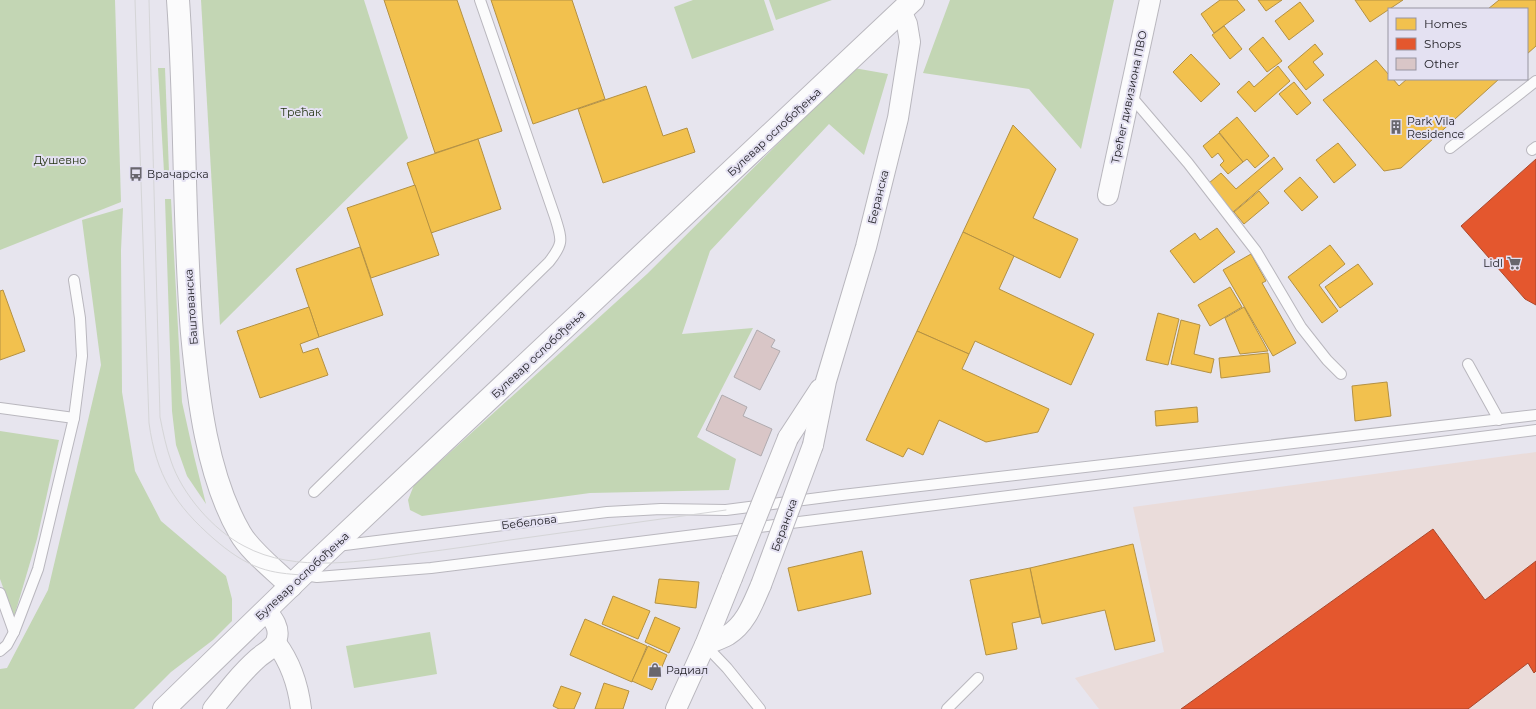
<svg xmlns="http://www.w3.org/2000/svg" width="1536" height="709" font-family="Montserrat,sans-serif">
	<rect width="100%" height="100%" fill="#e7e5ee"/>
	<path fill="#eadcda" d="M1536,452v257h-437l-24,-31 89,-26 -31,-145z"/>
	<g fill="#c3d6b4">
		<path d="M0,0h115l6,202 -121,48z"/>
		<path d="M201,0h163l44,138 -188,187z"/>
		<path d="M693,0h71l10,30 -82,29 -18,-52z"/>
		<path d="M769,0h63l-56,20z"/>
		<path d="M950,0h164l-33,149 -52,-60 -106,-16z"/>
		<path d="M158,68h7l4,104h-5z"/>
		<path d="M854,68l34,6 -24,81 -35,-31 -119,127 -28,83 71,-6 -56,109 39,22 -7,31 -139,3 -168,23 -12,-6 -2,-10 6,-15 233,-211z"/>
		<path d="M165,199h6l11,203 12,54 12,48 -19,-28 -11,-31 -4,-34z"/>
		<path d="M123,208l-2,42 1,142 13,79 26,50 65,55 6,23v22l-19,19 -42,32 -37,37h-134v-40l7,-1 41,-78 53,-225 -19,-145z"/>
		<path d="M0,431l59,9 -22,99 -23,78 -14,-38z"/>
		<path d="M430,632l7,42 -83,14 -8,-42z"/>
	</g>
	<g fill="#f2c14e" stroke="#b49143">
		<path d="M384,0h73l45,131 -67,22z"/>
		<path d="M491,0h81l33,99 -72,25z"/>
		<path d="M1220,0h17l8,10 -31,23 -13,-19z"/>
		<path d="M1258,0h24l-16,11z"/>
		<path d="M1355,0h48l-33,22z"/>
		<path d="M1499,0h37v46l-9,8v-45h-39z"/>
		<path d="M1300,2l14,19 -25,19 -14,-19z"/>
		<path d="M1224,26l18,23 -12,10 -18,-24z"/>
		<path d="M1263,37l19,24 -15,11 -18,-23z"/>
		<path d="M1315,44l8,10 -10,8 11,13 -18,15 -18,-23z"/>
		<path d="M1191,54l29,30 -19,18 -28,-30z"/>
		<path d="M1376,60l13,15v4h4l6,7 8,-7h92l-98,89 -17,3 -61,-71z"/>
		<path d="M1278,66l12,15 -35,31 -18,-20 12,-11 5,6z"/>
		<path d="M1294,82l17,21 -14,12 -18,-21z"/>
		<path d="M646,86l17,50 24,-8 8,24 -92,31 -25,-74z"/>
		<path d="M1237,117l32,39 -14,12 -8,-9 -4,3 -24,-30z"/>
		<path d="M1013,125l43,44 -23,49 45,21 -18,39 -97,-46z"/>
		<path d="M1219,133l24,29 -15,12 -8,-9 4,-4 -6,-8 -6,5 -9,-12z"/>
		<path d="M478,139l23,70 -70,24 -24,-70z"/>
		<path d="M1338,143l18,22 -22,18 -18,-23z"/>
		<path d="M1274,157l9,12 -50,43 -24,-29 12,-10 15,16z"/>
		<path d="M1300,177l18,20 -16,14 -18,-20z"/>
		<path d="M415,185l24,70 -68,23 -24,-70z"/>
		<path d="M1259,191l10,12 -25,21 -10,-12z"/>
		<path d="M1217,228l18,24 -41,31 -24,-32 25,-18 5,7z"/>
		<path d="M963,232l51,24 -15,33 95,45 -23,51 -96,-44 -6,13 -52,-23z"/>
		<path d="M1330,245l15,19 -26,21 19,26 -16,12 -34,-46z"/>
		<path d="M360,247l23,68 -64,22 -23,-68z"/>
		<path d="M1251,254l15,27 -4,2 34,60 -23,13 -50,-86z"/>
		<path d="M1358,264l15,20 -33,24 -15,-21z"/>
		<path d="M1230,287l12,20 -32,19 -12,-21z"/>
		<path d="M3,290l22,61 -25,9v-69z"/>
		<path d="M309,307l10,30 -19,7 3,9 15,-5 10,27 -68,23 -23,-67z"/>
		<path d="M1244,307l24,44 -28,3 -15,-36z"/>
		<path d="M1158,313l21,6 -11,46 -22,-5z"/>
		<path d="M1181,320l19,5 -6,29 20,5 -3,14 -40,-9z"/>
		<path d="M917,331l52,23 -7,15 87,40 -11,23 -52,10 -47,-22 -16,35 -15,-7 -5,9 -37,-17z"/>
		<path d="M1268,353l2,19 -49,6 -2,-20z"/>
		<path d="M1387,382l4,34 -36,5 -3,-35z"/>
		<path d="M1197,407l1,15 -42,4 -1,-15z"/>
		<path d="M1133,544l22,97 -40,9 -10,-40 -63,14 -12,-56z"/>
		<path d="M862,551l9,43 -73,17 -10,-43z"/>
		<path d="M1030,568l10,49 -28,6 5,26 -31,6 -16,-75z"/>
		<path d="M659,579l40,3 -3,26 -41,-5z"/>
		<path d="M613,596l37,15 -12,28 -36,-15z"/>
		<path d="M655,617l25,11 -11,25 -24,-11z"/>
		<path d="M585,619l62,27 -15,36 -62,-27z"/>
		<path d="M648,646l19,9 -15,35 -20,-9z"/>
		<path d="M604,683l25,8 -6,18h-28z"/>
		<path d="M561,686l20,7 -7,16h-15l-6,-3z"/>
	</g>
	<g fill="#e4572e" stroke="#aa472c">
		<path d="M1536,159v146l-11,-6 -64,-73z"/>
		<path d="M1433,529l52,71 51,-39v110l-2,2 -6,-10 -60,46h-287z"/>
	</g>
	<g fill="#d9c6c7" stroke="#afaaae">
		<path d="M757,330l18,10 -4,7 9,4 -20,39 -26,-13z"/>
		<path d="M722,395l25,12 -4,9 29,13 -11,27 -55,-26z"/>
	</g>
	<g fill="none" stroke-linecap="round" stroke-linejoin="round">
		<defs>
			<g id="lane">
				<path d="M1129,94l59,69 68,88 45,76 26,33 14,14"/>
				<path d="M1450,148l86,-67"/>
				<path d="M1532,150l4,-3"/>
				<path d="M1468,364l31,56"/>
				<path d="M0,408l74,10"/>
				<path d="M314,492l235,-230c15,-19 13,-22 6,-45l-75,-217"/>
				<path d="M337,546l270,-34 54,-3 65,1 116,-15 694,-80"/>
				<path d="M304,575l13,2 114,-9 1105,-138"/>
				<path d="M0,593l14,39"/>
				<path d="M705,645l22,23 33,41"/>
				<path d="M0,651l7,-6 7,-13 24,-63 36,-151 8,-62 -2,-38 -6,-38"/>
				<path d="M947,709l31,-31"/>
			</g>
			<g id="street">
				<path d="M1108,195l42,-195"/>
				<path d="M788,438l32,-49"/>
				<path d="M813,445l13,-64 40,-134 32,-129 12,-76 -3,-18 -6,-13"/>
				<path d="M276,643c15,20 22,41 25,66"/>
				<path d="M705,645c7,-3 16,-6 23,-10 18,-11 25,-32 33,-50"/>
				<path d="M213,709c14,-18 28,-36 45,-51 7,-6 18,-11 19,-20 3,-11 -5,-20 -11,-28"/>
				<path d="M676,709l29,-64 27,-67"/>
			</g>
			<g id="secondary">
				<path d="M178,0c8,111 5,222 14,333 6,64 15,143 48,200 10,18 35,37 51,53"/>
				<path d="M164,709l138,-134 611,-575"/>
			</g>
		</defs>
		<use href="#lane" stroke="#b9b7be" stroke-width="12"/>
		<use href="#street" stroke="#b9b7be" stroke-width="22"/>
		<use href="#secondary" stroke="#b9b7be" stroke-width="24"/>
		<use href="#lane" stroke="#fbfbfc" stroke-width="10"/>
		<use href="#street" stroke="#fbfbfc" stroke-width="20"/>
		<use href="#secondary" stroke="#fbfbfc" stroke-width="22"/>
		<g stroke="#d5d5d7" stroke-width="1">
			<path d="M135,0l14,423c7,52 26,82 65,116 14,12 29,23 46,29 14,5 28,6 42,7"/>
			<path d="M149,0l11,417c3,15 6,30 11,44 11,33 42,69 73,85 51,28 121,15 176,7 30,-4 60,-8 90,-13 72,-10 144,-20 216,-30"/>
		</g>
		<defs>
			<g id="street-bridge">
				<path d="M732,578l56,-140"/>
				<path d="M761,585l52,-140"/>
			</g>
		</defs>
		<use href="#street-bridge" stroke="#b9b7be" stroke-width="22" stroke-linecap="butt"/>
		<use href="#street-bridge" stroke="#fbfbfc" stroke-width="20"/>
	</g>
	<defs>
		<symbol id="building-bare" viewBox="-9 -9 18 18"><path d="M-4-6H4V6H1V3H-1V6H-4ZM-2.5-4.3h1.7v1.8h-1.7ZM.8-4.3h1.7v1.8H.8ZM-2.5-1h1.7V.8h-1.7ZM.8-1h1.7V.8H.8Z" fill="#68666d" stroke="#e4e1f2" stroke-width="2.5" paint-order="stroke"/></symbol>
		<symbol id="bus-bare" viewBox="-9 -9 18 18"><path d="M-5-6H5V4H4V6H2V4H-2V6H-4V4H-5ZM-3.5-4V0h7V-4ZM-3.5 1.2v1.5H-2V1.2ZM2 1.2v1.5H3.5V1.2Z" fill="#68666d" stroke="#e4e1f2" stroke-width="2.5" paint-order="stroke"/></symbol>
		<symbol id="supermarket-bare" viewBox="-9 -9 18 18"><path d="M-6-5.5h2.5l.6 2H6L4.5 2H-2.5L-4.4-4H-6ZM-1.5 3.2a1.3 1.3 0 1 0 .1 0ZM3 3.2a1.3 1.3 0 1 0 .1 0Z" fill="#68666d" stroke="#e4e1f2" stroke-width="2.5" paint-order="stroke"/></symbol>
		<symbol id="shop-bare" viewBox="-9 -9 18 18"><path d="M-5-2.5h2.3a2.7 3.5 0 0 1 5.4 0H5L5.5 6h-11ZM-1.5-2.5h3a1.5 2.3 0 0 0-3 0Z" fill="#68666d" stroke="#e4e1f2" stroke-width="2.5" paint-order="stroke"/></symbol>
	</defs>
	<g fill-rule="evenodd">
		<use href="#building-bare" x="1386" y="117" width="20" height="20"/>
		<use href="#bus-bare" x="126" y="164" width="20" height="20"/>
		<use href="#supermarket-bare" x="1504" y="253" width="20" height="20"/>
		<use href="#shop-bare" x="645" y="660" width="20" height="20"/>
	</g>
	<g text-anchor="middle" dominant-baseline="central" stroke-width="4" stroke-linejoin="round" paint-order="stroke">
		<g font-size="11" fill="#232228" stroke="#e4e1f2">
			<text transform="translate(1129 97) rotate(-78)">Трећег дивизиона ПВО</text>
			<text transform="translate(774 132) rotate(-43)">Булевар ослобођења</text>
			<text transform="translate(878 197) rotate(-76)">Беранска</text>
			<text transform="translate(191 307) rotate(-94)">Баштованска</text>
			<text transform="translate(538 354) rotate(-43)">Булевар ослобођења</text>
			<text transform="translate(529 522) rotate(-7)">Бебелова</text>
			<text transform="translate(784 525) rotate(-70)">Беранска</text>
			<text transform="translate(302 576) rotate(-43)">Булевар ослобођења</text>
		</g>
		<g font-size="11" fill="#21310f" stroke="#e4e1f2">
			<text x="301" y="112">Трећак</text>
			<text x="60" y="160">Душевно</text>
		</g>
		<g font-size="11" fill="#232228" stroke="#e4e1f2" text-anchor="start">
			<text x="1407" y="121">Park Vila<tspan x="1407" dy="13">Residence</tspan></text>
			<text x="147" y="174">Врачарска</text>
			<text x="1503" y="263" text-anchor="end">Lidl</text>
			<text x="666" y="670">Радиал</text>
		</g>
	</g>
	<rect x="1388" y="8" width="140" height="72" fill="#e4e1f2" stroke="#9795a1"/>
	<rect x="1396" y="18" width="20" height="12" fill="#f2c14e" stroke="#9795a1"/>
	<text x="1424" y="28" font-size="12" fill="#232228">Homes</text>
	<rect x="1396" y="38" width="20" height="12" fill="#e4572e" stroke="#9795a1"/>
	<text x="1424" y="48" font-size="12" fill="#232228">Shops</text>
	<rect x="1396" y="58" width="20" height="12" fill="#d9c6c7" stroke="#9795a1"/>
	<text x="1424" y="68" font-size="12" fill="#232228">Other</text>
</svg>
